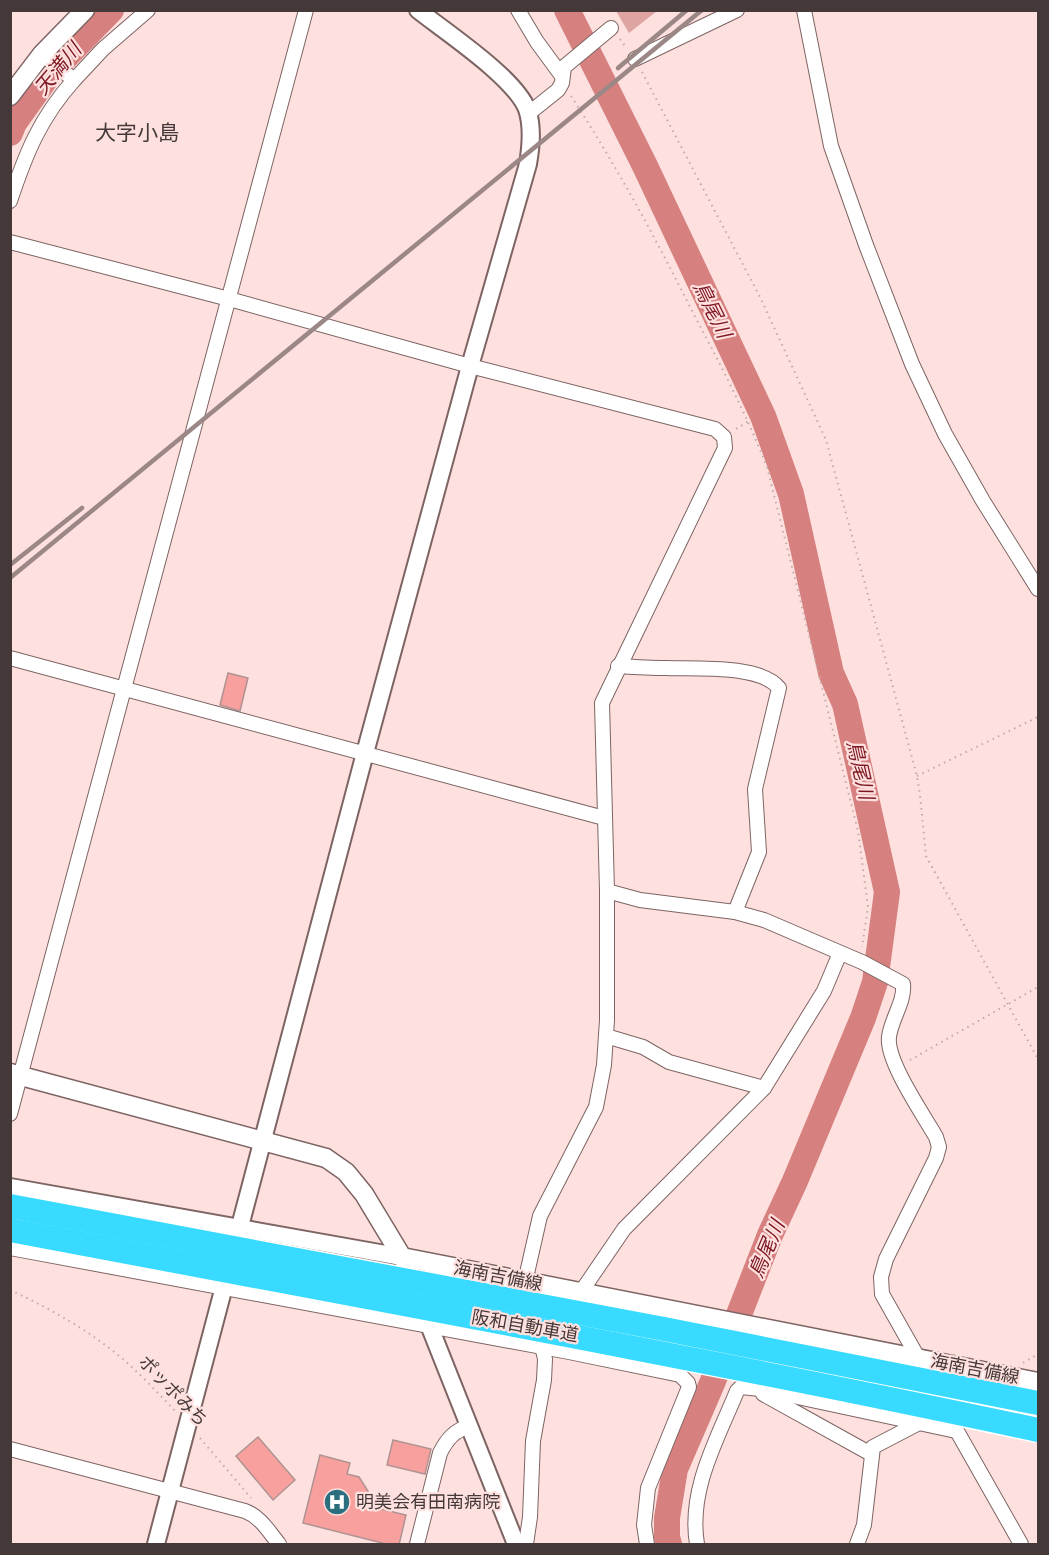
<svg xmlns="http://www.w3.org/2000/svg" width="1049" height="1555" font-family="Karla,'Noto Sans JP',sans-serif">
	<rect width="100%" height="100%" fill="#fee1df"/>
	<path fill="#dea4a2" d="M616,11h41l-28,22z"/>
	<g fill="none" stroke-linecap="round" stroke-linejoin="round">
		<g stroke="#d6817f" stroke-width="26">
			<path d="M567,10l78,156 118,250 28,78 40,179 14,31 42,188 -12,90 -12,36 -68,163 -25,54 -57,146 -38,88 -8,49v19l2,7"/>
			<path d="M10,133l4,-10 35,-49 62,-64"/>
		</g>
	</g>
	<g fill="#f8a09d" stroke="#af9392" stroke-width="1.5">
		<path d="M228,673l20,5 -8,33 -20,-6z"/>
		<path d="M258,1437l37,43 -22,20 -37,-44z"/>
		<path d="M393,1440l38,9 -6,25 -38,-9z"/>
		<path d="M320,1455l30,8 -3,11 12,3 9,14 -4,14 42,10 -7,30h-9l-87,-22z"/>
	</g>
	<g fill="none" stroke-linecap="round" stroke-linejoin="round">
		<defs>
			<g id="minor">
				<path d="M518,10l19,32 25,34"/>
				<path d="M804,10l27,136 35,99 46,119 33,70 38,67 55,88"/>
				<path d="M635,59l102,-49"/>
				<path d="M74,80l29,-31 45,-39"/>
				<path d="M528,114l30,-24 4,-7 2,-16 47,-39"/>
				<path d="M10,201c16,-48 30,-83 64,-121l-32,-26"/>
				<path d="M10,242l219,57 241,67 245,63 9,8 1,11 -123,255 5,188v129l-3,45 -8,42 -56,109 -15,66"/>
				<path d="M10,658l594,160"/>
				<path d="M618,666c16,1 32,2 47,2 28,1 95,-4 114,20l-24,101 4,63 -24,60"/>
				<path d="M607,891l33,9 95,12 29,8 98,42 41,22c2,18 -12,35 -14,53 -3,24 34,77 47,100l3,10 -3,11 -50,101 -5,18 1,17 39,69"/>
				<path d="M606,1036l37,11 26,15 95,26"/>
				<path d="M10,1114l296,-1104"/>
				<path d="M10,1248l559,104 111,23 8,8 1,4 -41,101 -4,37 3,19"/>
				<path d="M581,1292l43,-63 140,-141 60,-97 16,-38"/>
				<path d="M763,1394l108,60"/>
				<path d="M945,1410l76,134"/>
				<path d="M10,1449l235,62c16,6 24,21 34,33"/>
				<path d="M417,1544l23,-91c7,-14 14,-22 29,-27"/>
				<path d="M526,1544l4,-27 3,-76 11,-61 1,-21 -4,-17"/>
				<path d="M697,1544c-9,-54 20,-104 40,-153l4,-4 19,2 196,42"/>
				<path d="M857,1544l7,-19 9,-78 46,-24"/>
			</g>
			<g id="tertiary">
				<path d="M10,1187l392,70 114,287"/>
				<path d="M156,1544l209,-791 105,-387 58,-202c3,-18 5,-37 -1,-55 -13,-32 -80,-76 -109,-99"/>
			</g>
			<g id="secondary">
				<path d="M10,96l32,-42 43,-44"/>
				<path d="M10,1073l316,85 20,14 18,22 38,63 636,125"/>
			</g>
		</defs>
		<use href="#minor" stroke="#7d6463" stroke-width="16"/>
		<use href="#tertiary" stroke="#7d6463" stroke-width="20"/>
		<use href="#secondary" stroke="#7d6463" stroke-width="21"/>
		<g stroke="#c0a9a8" stroke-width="2" stroke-dasharray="1.5 4.5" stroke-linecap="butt">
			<path d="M620,39l7,10"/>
			<path d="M642,72l118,225 66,143 91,336 3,19 6,61 112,203"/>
			<path d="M571,96c45,69 84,141 121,215 27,51 54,102 75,156l91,364 10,76 -6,40"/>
			<path d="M736,429l13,-8"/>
			<path d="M917,776l121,-59"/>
			<path d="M910,1060l128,-73"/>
			<path d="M10,1290c41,19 80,41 114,70 18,16 35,34 52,52"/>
			<path d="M1023,1363l15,-9"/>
			<path d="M200,1438l51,60"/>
		</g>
		<use href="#minor" stroke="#fff" stroke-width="14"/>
		<use href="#tertiary" stroke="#fff" stroke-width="16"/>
		<use href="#secondary" stroke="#fff" stroke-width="18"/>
		<g stroke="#9b8786" stroke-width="4.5">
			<path d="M618,68l69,-58"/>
			<path d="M10,565l72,-57"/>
			<path d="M10,578l692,-568"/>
		</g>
		<defs>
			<g id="motorway-bridge">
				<path d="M10,1206l654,123 374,74"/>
				<path d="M10,1230c344,65 687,127 1028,200"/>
			</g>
		</defs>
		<use href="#motorway-bridge" stroke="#fff" stroke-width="27" stroke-linecap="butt"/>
		<use href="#motorway-bridge" stroke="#38dbff" stroke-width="24"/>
	</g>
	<defs>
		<symbol id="hospital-disc" viewBox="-11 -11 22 22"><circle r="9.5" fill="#2b6f7f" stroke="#fee1df"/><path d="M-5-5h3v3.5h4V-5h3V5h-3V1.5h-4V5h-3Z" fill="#fff"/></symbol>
	</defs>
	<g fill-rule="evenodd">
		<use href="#hospital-disc" x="322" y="1487" width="30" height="30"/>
	</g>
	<g text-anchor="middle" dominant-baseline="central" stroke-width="4.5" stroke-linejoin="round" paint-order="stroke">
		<g font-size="18" fill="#443838" stroke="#fee1df">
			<text transform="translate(498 1276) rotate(11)">海南吉備線</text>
			<text transform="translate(525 1326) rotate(10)">阪和自動車道</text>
			<text transform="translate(975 1369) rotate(11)">海南吉備線</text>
			<text transform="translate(173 1391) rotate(46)">ポッポみち</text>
		</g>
		<g font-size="18" fill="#443838" stroke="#fee1df" text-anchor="start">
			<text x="356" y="1502">明美会有田南病院</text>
		</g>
		<g font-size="20" font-style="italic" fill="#7d1721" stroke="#fee1df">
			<text transform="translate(58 69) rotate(-50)">天満川</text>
			<text transform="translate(712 310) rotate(64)">鳥尾川</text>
			<text transform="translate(860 770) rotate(77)">鳥尾川</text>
			<text transform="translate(767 1249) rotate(-67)">鳥尾川</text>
		</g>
		<g font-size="21" fill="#443838" stroke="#fee1df">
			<text x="137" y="133">大字小島</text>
		</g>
	</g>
	<rect width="1049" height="1555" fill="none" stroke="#443838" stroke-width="24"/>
</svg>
